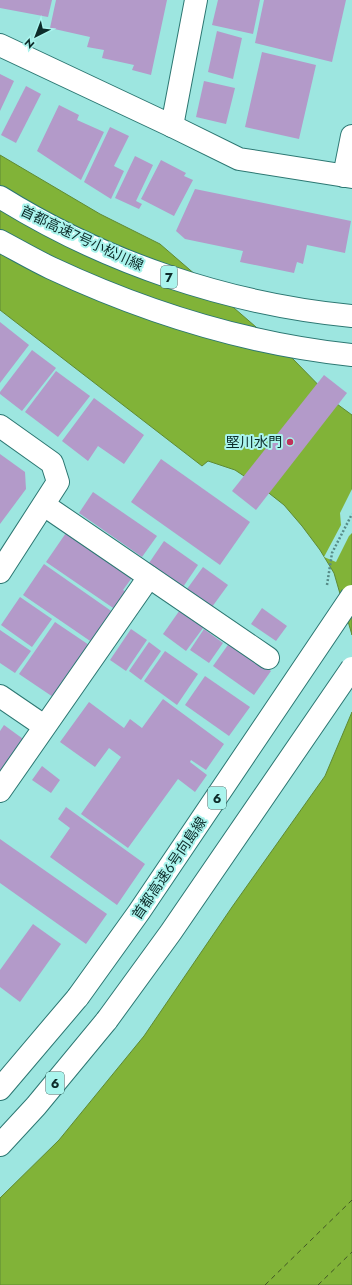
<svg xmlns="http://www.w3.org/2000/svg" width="352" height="1285" font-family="Jost,'Noto Sans JP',sans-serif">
	<rect width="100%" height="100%" fill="#9de6e0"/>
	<g fill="#81b338" stroke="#5e8a34">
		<path d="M0,155l100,59 60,30 133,115 44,45 15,11v220l-18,-62 -14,-23 -18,-24 -18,-21 -19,-15 -30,-20 -27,-9 -6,5 -202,-156z"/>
		<path d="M352,712v573h-352v-87l59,-58 85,-104 88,-129 93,-131z"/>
	</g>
	<path fill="#9de6e0" d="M352,489v44l-3,3 -13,26 -12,-5 17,-32 -1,-12z"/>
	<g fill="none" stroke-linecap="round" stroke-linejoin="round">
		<g stroke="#405525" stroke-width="1" stroke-dasharray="5 4" stroke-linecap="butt">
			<path d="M265,1285l87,-85"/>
			<path d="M318,1285l34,-33"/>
		</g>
	</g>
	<g fill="#b39ac9">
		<path d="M0,0h52l-4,17 -48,-9z"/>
		<path d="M56,0h111l-16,75 -19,-5 2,-5 -32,-7 2,-8 -17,-3 3,-10 -40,-9z"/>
		<path d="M218,0h42l-7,34 -41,-9z"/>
		<path d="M264,0h82l-14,62 -77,-19z"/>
		<path d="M217,31l25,7 -9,41 -25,-7z"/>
		<path d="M262,52l54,13 -17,74 -54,-12z"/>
		<path d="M0,74l14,7 -14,30z"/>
		<path d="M204,81l31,7 -9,36 -30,-7z"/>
		<path d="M26,86l15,8 -25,49 -15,-8z"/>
		<path d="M59,105l20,10 -2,5 27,12 -23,48 -44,-29z"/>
		<path d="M110,127l19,9 -15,30 10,5 -13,28 -27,-17z"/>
		<path d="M135,156l18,9 -17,36 6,3 -3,5 -24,-11z"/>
		<path d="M161,160l25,13 -2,3 9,4 -19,36 -33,-17z"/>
		<path d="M195,189l156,32 -6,32 -38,-8 -4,19 -6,-2 -3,11 -54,-11 3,-11 -58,-12 -9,-8z"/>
		<path d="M0,322l29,23 -29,38z"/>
		<path d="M32,350l24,18 -34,43 -22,-17v-2z"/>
		<path d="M56,371l34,25 -32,41 -33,-25z"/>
		<path d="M324,375l23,18 -91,117 -24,-19z"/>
		<path d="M94,398l50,37 -20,29 -26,-18 -10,15 -26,-20z"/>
		<path d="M0,454l25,18 1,17 -26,35z"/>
		<path d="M161,459l89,63 -30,43 -89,-63z"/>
		<path d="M93,492l64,44 -15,21 -63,-44z"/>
		<path d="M68,530l66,45 -11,15 8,5 -12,17 -73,-50z"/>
		<path d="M164,541l34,24 -15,22 -34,-24z"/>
		<path d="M44,564l73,51 -21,30 -73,-50z"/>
		<path d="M203,567l25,18 -16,22 -25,-18z"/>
		<path d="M20,597l32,22 -20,28 -31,-22z"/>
		<path d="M182,607l24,17 -20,27 -23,-17z"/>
		<path d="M262,608l25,18 -11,15 -25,-17z"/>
		<path d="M55,622l37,25 -36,52 -37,-25z"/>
		<path d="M131,629l16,11 -21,31 -16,-11z"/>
		<path d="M204,629l19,14 -14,20 -19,-13z"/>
		<path d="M0,630l31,21 -16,22 -15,-10z"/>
		<path d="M149,642l12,9 -20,29 -12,-9z"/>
		<path d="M230,642l41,29 -17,24 -41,-29z"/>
		<path d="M165,651l33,23 -21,31 -33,-24z"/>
		<path d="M205,676l45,31 -21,29 -44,-31z"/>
		<path d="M163,699l61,45 -18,26 -15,-10 -1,2 17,13 -12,17 -17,-13 -50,69 -47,-34 40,-57 -12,-9 -14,19 -35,-25 29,-40 35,26 6,-9 12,9z"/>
		<path d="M4,725l26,19 -22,32 -8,-6v-39z"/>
		<path d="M42,766l18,14 -9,13 -19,-13z"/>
		<path d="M66,807l79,57 -28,41 -67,-48 20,-29 -12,-9z"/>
		<path d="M0,839l107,75 -21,30 -86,-61z"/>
		<path d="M33,924l28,20 -41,58 -20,-15v-17z"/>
	</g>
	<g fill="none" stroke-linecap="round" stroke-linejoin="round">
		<defs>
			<g id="minor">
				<path d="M0,45l172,81 67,33 113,18"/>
				<path d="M172,126l24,-126"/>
				<path d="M344,176l8,-40"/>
				<path d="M0,426l52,37 6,19 -58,90"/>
				<path d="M44,505l224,153"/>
				<path d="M0,696l44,30"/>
				<path d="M0,791l149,-214"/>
			</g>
			<g id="highway">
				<path d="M0,197c106,66 228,107 352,119"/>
				<path d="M0,241c17,9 34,19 51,27 94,44 197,76 301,87"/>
				<path d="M0,1089l78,-92"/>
				<path d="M0,1145l36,-39 71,-86"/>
			</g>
		</defs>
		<use href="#minor" stroke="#2c7772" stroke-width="24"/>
		<use href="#highway" stroke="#2c7772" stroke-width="24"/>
		<path stroke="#578c88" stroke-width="2.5" stroke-dasharray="2 2" stroke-linecap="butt" d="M327,585l5,-32 20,-39"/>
		<use href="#minor" stroke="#fff" stroke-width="22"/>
		<use href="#highway" stroke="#fff" stroke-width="22"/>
		<defs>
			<g id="highway-bridge">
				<path d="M78,997l61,-85 213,-316"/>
				<path d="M107,1020l64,-88 181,-264"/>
			</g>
		</defs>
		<use href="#highway-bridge" stroke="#2c7772" stroke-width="24" stroke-linecap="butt"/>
		<use href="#highway-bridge" stroke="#fff" stroke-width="22"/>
	</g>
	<circle fill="#c0315a" stroke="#aaf4ed" stroke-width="1.5" cx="290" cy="442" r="4"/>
	<g text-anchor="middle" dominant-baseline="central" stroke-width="4" stroke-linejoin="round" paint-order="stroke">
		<g fill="#aaf4ed" stroke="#3c6864" stroke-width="1">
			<rect x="161" y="266" width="16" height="22" rx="3"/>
			<rect x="208" y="787" width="18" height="22" rx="3"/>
			<rect x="46" y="1072" width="18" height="22" rx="3"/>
		</g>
		<g font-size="13" font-weight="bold" fill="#0d2c2a">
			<text x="169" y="277">7</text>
			<text x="217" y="798">6</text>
			<text x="55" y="1083">6</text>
		</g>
		<g font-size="14" fill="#0d2c2a" stroke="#aaf4ed">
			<text transform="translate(82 238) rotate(25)">首都高速7号小松川線</text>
			<text transform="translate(169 868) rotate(-56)">首都高速6号向島線</text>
		</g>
		<g font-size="14" fill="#0d2c2a" stroke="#aaf4ed" text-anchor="end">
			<text x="282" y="442">堅川水門</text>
		</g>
	</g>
	<g transform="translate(36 36) rotate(222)" stroke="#aaf4ed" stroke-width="3" paint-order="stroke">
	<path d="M0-3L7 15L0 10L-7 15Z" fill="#0d2c2a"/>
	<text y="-6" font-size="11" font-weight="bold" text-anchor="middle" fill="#0d2c2a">N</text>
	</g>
</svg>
